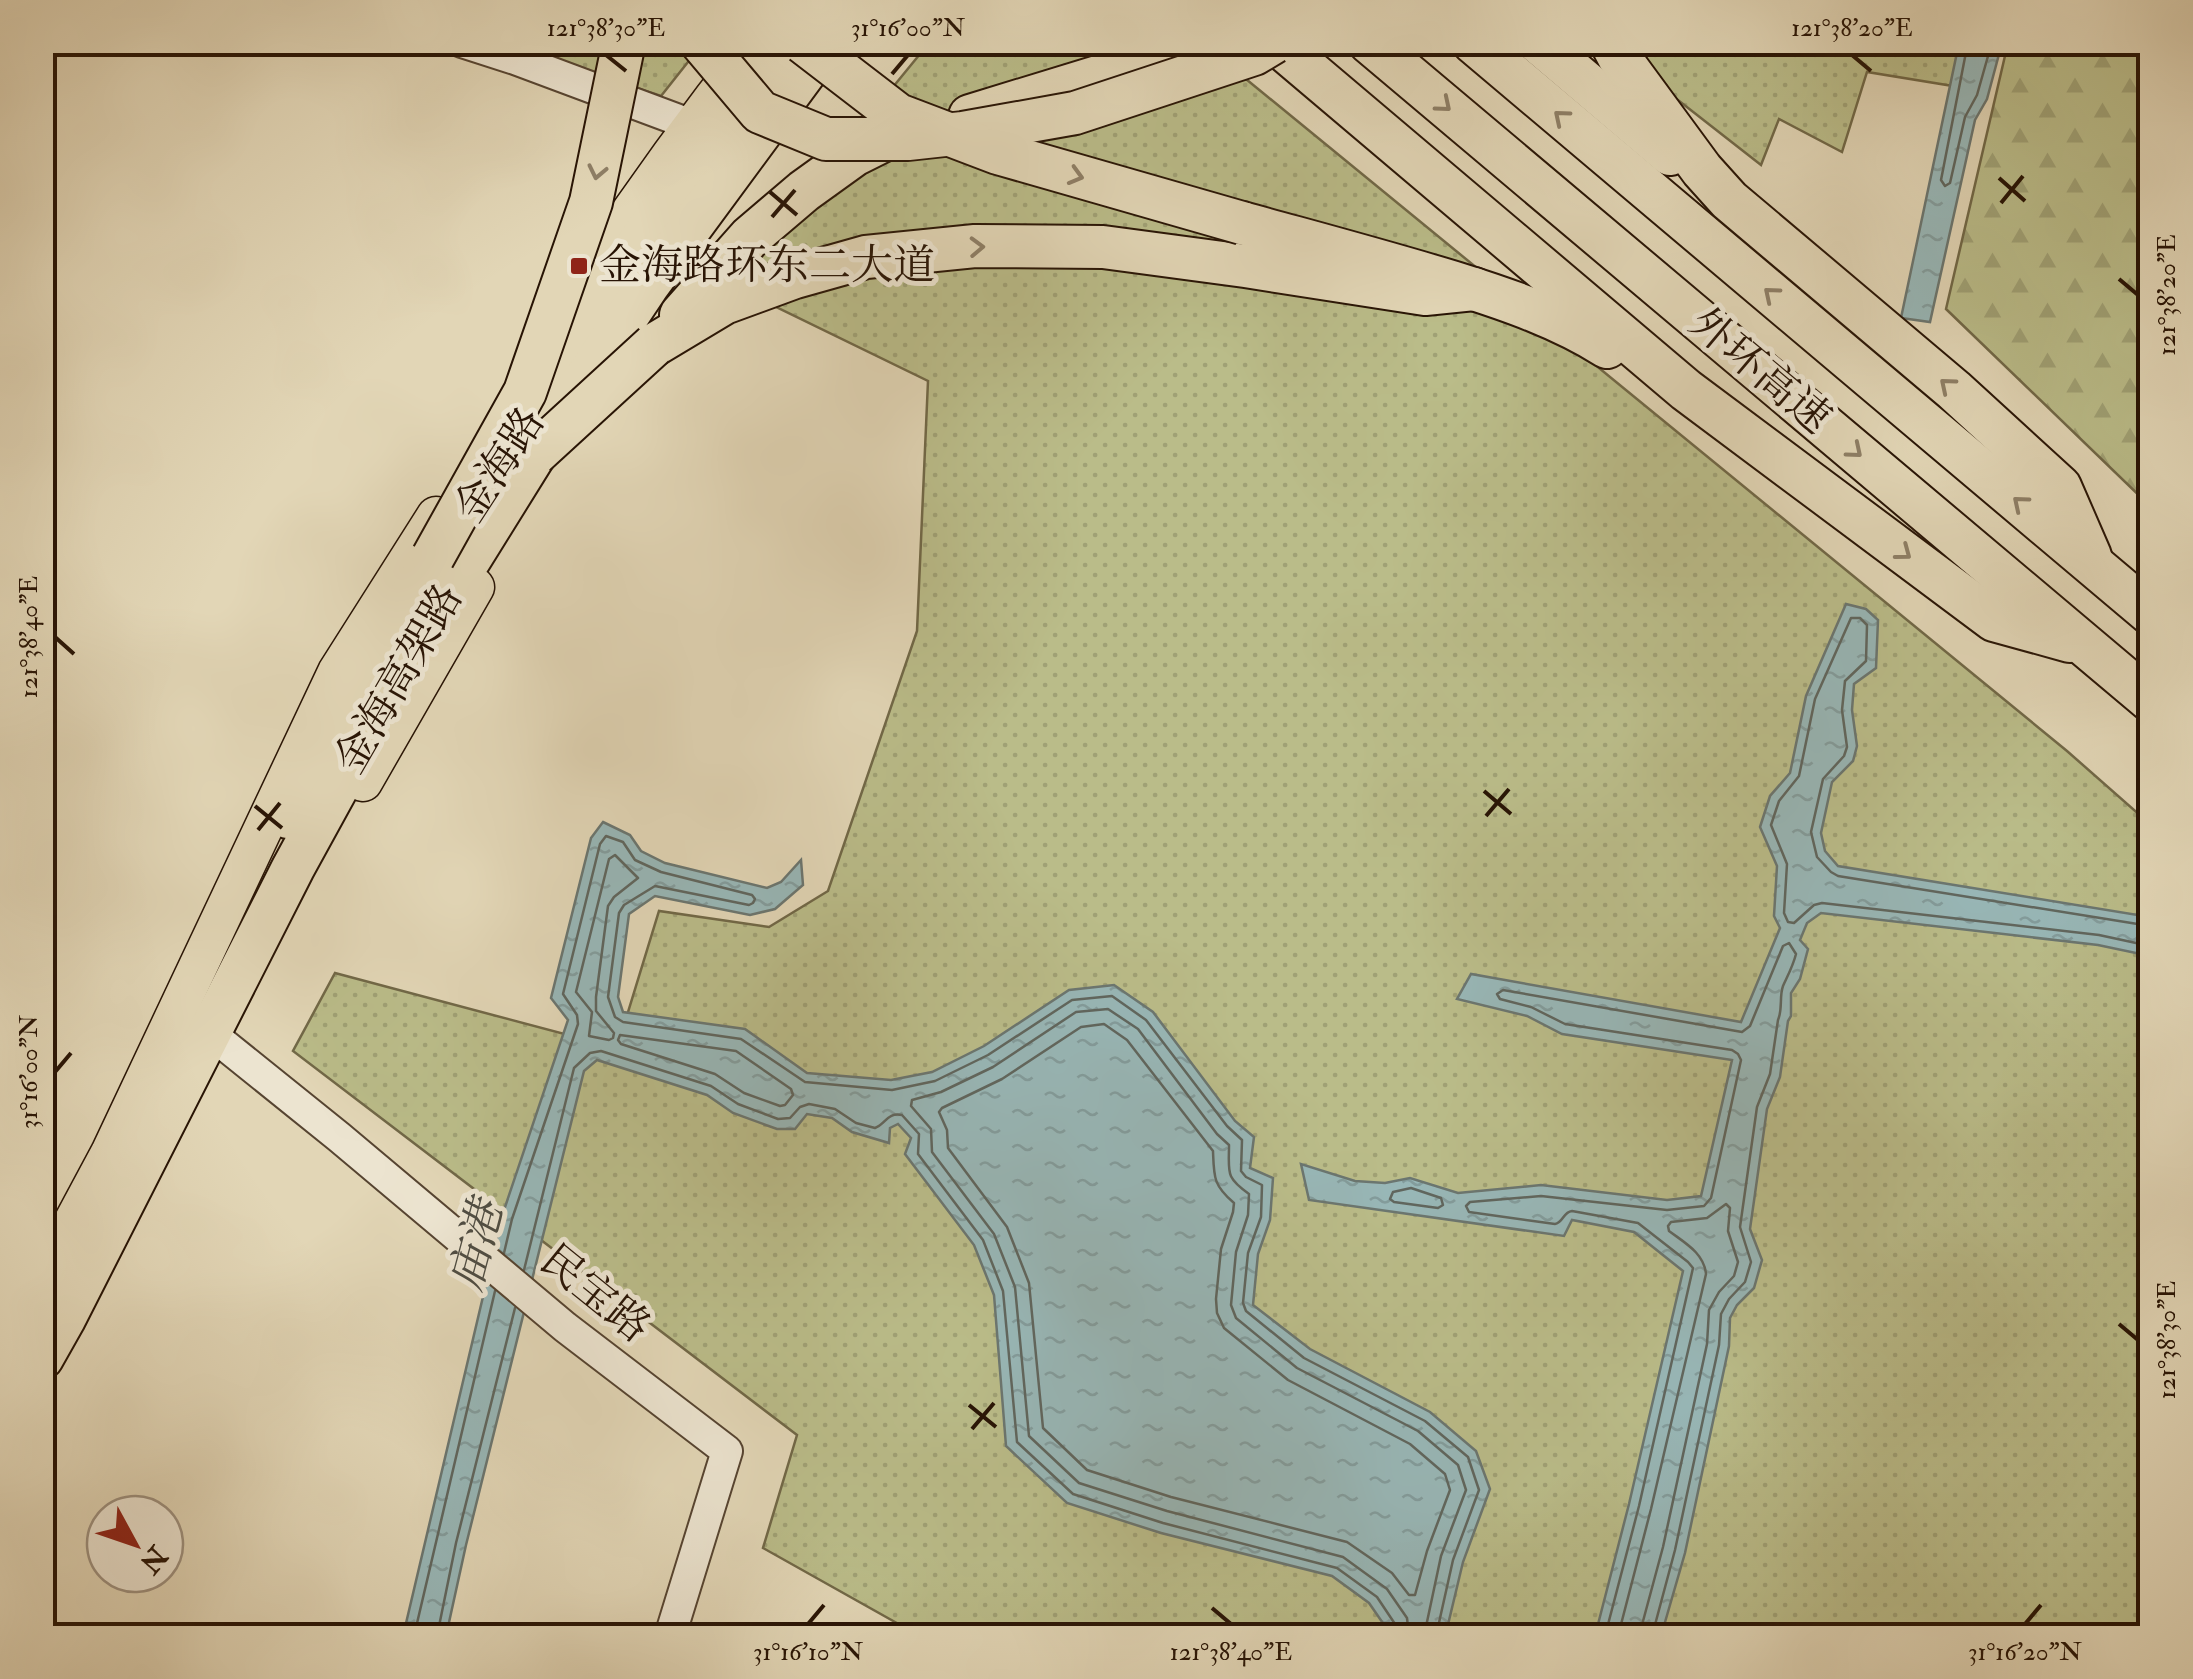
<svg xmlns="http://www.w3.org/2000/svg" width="2193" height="1679" font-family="'IM FELL Double Pica','Noto Serif SC',serif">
	<defs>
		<pattern id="green-dots" width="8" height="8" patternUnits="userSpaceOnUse" patternTransform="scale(2.5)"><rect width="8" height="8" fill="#babc89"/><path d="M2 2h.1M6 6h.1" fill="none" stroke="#a0a175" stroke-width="1.8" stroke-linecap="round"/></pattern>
		<pattern id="forest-firs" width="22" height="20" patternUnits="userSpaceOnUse" patternTransform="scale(2.5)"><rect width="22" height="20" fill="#babc89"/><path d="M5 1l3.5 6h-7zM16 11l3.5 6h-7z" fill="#a0a175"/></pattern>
		<pattern id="water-ripples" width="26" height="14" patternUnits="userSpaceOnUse" patternTransform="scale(2.5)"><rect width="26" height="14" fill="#98b7b7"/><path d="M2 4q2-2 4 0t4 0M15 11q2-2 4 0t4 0" fill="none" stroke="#839c9c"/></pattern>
	</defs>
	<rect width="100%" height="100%" fill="#e2d6b6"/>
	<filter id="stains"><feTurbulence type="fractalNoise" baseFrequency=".002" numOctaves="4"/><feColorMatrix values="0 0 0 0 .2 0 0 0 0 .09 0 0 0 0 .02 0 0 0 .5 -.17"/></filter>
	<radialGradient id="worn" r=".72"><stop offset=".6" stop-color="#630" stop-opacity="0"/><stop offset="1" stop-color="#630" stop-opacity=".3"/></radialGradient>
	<g fill="url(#green-dots)" stroke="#716847" stroke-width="2.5">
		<path d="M500,43h203l-42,53z"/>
		<path d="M929,43h273l865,708 83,73v812h-1230l-157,-88 34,-113 -504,-384 42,-78 282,75 42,-137 110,16 59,-36 89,-260 11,-250 -197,-96z"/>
		<path d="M1605,43h357l-9,43 -86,-14 -25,80 -63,-33 -18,46z"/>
	</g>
	<path fill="url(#forest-firs)" stroke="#716847" stroke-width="2.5" d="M2008,43h142v463l-204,-197z"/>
	<g fill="url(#water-ripples)" stroke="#6b7670" stroke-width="2.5">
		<path d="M1959,43h43l-15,56 -12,21 -45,202 -29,-4z"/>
		<path d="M1846,604l20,5 12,11 -2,48 -22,16 -2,26 5,36 -4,15 -21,21 -11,51 4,18 13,15 312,51v39l-52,-11 -277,-32 -14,10 -7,17 8,9 -8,30 -9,14v23l-3,5 -8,56 -13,32 -17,120 12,31 -8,28 -17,17 -7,13 -1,28 -44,207 -24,83h-66l34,-132 54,-233 -49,-39 -62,-12 -8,16 -255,-36 -8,-36 54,17 30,2 25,-5 48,15 83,-8 126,15 34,-4 31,-136 -170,-26 -35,-18 -70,-17 14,-25 270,48 39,-94 -6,-12 3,-50 -17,-39 10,-31 20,-23 16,-77z"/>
		<path d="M603,822l27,13 11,16 24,12 102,25 14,-6 20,-22 2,25 -28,24 -25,6 -95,-19 -26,18 -11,83 5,15 122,17 62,44 84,7 41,-8 52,-26 85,-56 45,-5 39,27 82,109 19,16 -4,31 23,10 -3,42 -12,34 -5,51 57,44 120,63 46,39 14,38 -27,73 -17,71 1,3h-61l1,-7 -18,-26 -37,-27 -171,-43 -94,-30 -61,-57 -12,-151 -20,-50 -69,-91 6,-16 -13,-14 -8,4 -1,15 -37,-11 -20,-14 -25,-4 -12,15h-18l-44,-16 -26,-18 -110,-35 -13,11 -118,474 -20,91h-43l99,-420 66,-196 -17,-22 40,-160z"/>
	</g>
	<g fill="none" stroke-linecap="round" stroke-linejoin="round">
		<g stroke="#60665e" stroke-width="2.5">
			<path d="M1968,42l-27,138 4,6 5,-3 15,-66 12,-22 15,-53"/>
			<path d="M615,855l23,23 -24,19 -6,9 -12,91v14l18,22 -1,5 -4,2 -20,-4 3,-24 -16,-20 33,-133z"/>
			<path d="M2150,926l-312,-50 -7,-4 -14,-15 -6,-25 12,-53 21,-23 3,-9 -5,-37 3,-29 21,-20 1,-36 -7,-7h-9l-36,81 -16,77 -20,25 -8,24 16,39 -3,49 4,9 6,1 20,-18 8,-2 277,32 51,11"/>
			<path d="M1104,1024l23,16 86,111c1,26 0,34 21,52l-1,9 -12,37 -5,50 1,14 7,15 64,52 122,64 35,30 5,16 -23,61 -12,44h-6l-17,-22 -45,-31 -176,-45 -84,-27 -44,-42 -14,-145 -22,-56 -59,-79 -1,-18 -8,-18 3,-4 60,-29 79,-52z"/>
			<path d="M620,1035l116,16 55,38 2,6 -8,10 -5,1 -36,-13 -29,-19 -94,-30 -3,-4z"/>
			<path d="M1411,1188l30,10 2,7 -5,3 -44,-6 -4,-3 3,-7z"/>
			<path d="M504,1253l8,-34 66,-195 -1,-9 -14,-21 37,-150 6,-8 17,6 12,18 26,12 91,23 3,4 -2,4 -4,2 -94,-19 -31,19 -5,8 -11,84 7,20 8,5 118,17 64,43 87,8 43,-9 53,-26 84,-55 40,-4 34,24 81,106 15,14 -1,31 5,6 16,8 -1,32 -13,36 -5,50 3,8 58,47 121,63 43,36 11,33 -26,70 -17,76"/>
			<path d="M524,1270l50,-202 16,-15 11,-2 110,35 27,18 40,15 12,-1 10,-11 9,-3 26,5 21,14 19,5c11,-4 12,-16 27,-13l17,19 -1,20 65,86 20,51 14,151 56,52 90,29 174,45 40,29 18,27 1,12"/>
			<path d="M414,1636l81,-345"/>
			<path d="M437,1636l19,-93 59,-235"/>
			<path d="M1409,1636l-2,-18 -20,-29 -44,-32 -176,-46 -88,-28 -50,-47 -14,-149 -21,-53 -62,-82 -1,-23 -20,-23 1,-6 29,-8 52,-25 83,-55 32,-3 30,20 79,105 12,11c0,28 -4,32 20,49l-1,21 -12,37 -5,53 5,13 61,50 121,63 40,34 8,25 -25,66 -17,80"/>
			<path d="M1605,1636l34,-130 54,-238 -5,-6 -50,-39 -66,-12c-9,1 -9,12 -17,13l-86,-12 -3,-6 4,-4 71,-6 126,14 37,-4 7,-8 30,-138 -3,-6 -6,-4 -167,-26 -34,-17 -31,-8 -3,-5 6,-4 239,42 8,-6 33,-80 6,-3 7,11c-3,12 -8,21 -13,32 -4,11 0,22 -5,34l-8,54 -13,33 -17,120 11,35 -6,20 -16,17 -8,15 -2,31 -44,205 -23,86"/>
			<path d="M1618,1636l33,-127 55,-235c-2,-21 -21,-31 -37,-43l-1,-5 3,-4 36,-4 19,-14 4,4 -2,23 10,31 -4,14 -15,16 -10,18 -2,34 -44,203 -24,89"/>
		</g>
		<defs>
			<g id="minor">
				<path d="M462,42l53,17 177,66"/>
				<path d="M216,1038l123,99 226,190 162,124 -57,185"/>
			</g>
			<g id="major">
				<path d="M561,317c60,-95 126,-187 196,-275"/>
				<path d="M363,782l112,-195"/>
				<path d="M42,1280l68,-127 227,-481 99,-156"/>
			</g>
			<g id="highway">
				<path d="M1275,42l411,348 308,230 76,21"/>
				<path d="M1369,42l781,658"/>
				<path d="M1473,42l677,571"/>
				<path d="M1538,42l132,112"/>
				<path d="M1611,42l8,15 83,113 27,30 225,190 106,97 30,69"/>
				<path d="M970,116l242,-74"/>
				<path d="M1242,223c72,20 144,39 216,61 51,16 103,34 149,63"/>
				<path d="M681,315l69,-78 54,-46 50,-36 42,-21"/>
				<path d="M654,345l70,-42 71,-26 71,-20 109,-11 128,1 142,19 180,28 49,-5"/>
				<path d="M526,412c82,-126 166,-250 258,-370"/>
				<path d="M288,817l54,-106 110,-184"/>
				<path d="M42,1358l22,-39 229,-451 114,-208 128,-206 113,-169 179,-243"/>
			</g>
		</defs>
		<use href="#minor" stroke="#564431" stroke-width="34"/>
		<use href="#major" stroke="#281405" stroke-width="41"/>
		<use href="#highway" stroke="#281405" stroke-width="46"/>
		<use href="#minor" stroke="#ece4d0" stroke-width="30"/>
		<use href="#major" stroke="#e2d6b6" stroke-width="38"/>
		<use href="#highway" stroke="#e2d6b6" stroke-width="42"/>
		<defs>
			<g id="highway-bridge">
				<path d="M701,42l59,70 66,27h82l55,-6 112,-20 179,-59 20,-12"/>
				<path d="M803,42l95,73 100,38 244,70"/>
				<path d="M535,454l119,-109"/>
				<path d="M433,557l92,-165 66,-190 33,-160"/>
			</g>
		</defs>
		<use href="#highway-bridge" stroke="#281405" stroke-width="46" stroke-linecap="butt"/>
		<use href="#highway-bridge" stroke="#e2d6b6" stroke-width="42"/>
	</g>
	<defs><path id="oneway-chevron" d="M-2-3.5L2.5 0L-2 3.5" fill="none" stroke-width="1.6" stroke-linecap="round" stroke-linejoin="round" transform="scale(2.5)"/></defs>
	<g stroke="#8e7f66">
		<use href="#oneway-chevron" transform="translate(1444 105) rotate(40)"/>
		<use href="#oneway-chevron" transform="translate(1561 117) rotate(-140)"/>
		<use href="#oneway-chevron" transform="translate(597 172) rotate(102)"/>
		<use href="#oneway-chevron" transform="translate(1076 176) rotate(16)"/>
		<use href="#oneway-chevron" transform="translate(977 247) rotate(-2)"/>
		<use href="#oneway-chevron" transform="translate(1771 294) rotate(-140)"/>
		<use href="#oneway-chevron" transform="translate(1947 385) rotate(-140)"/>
		<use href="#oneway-chevron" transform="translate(1855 451) rotate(40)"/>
		<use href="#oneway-chevron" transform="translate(2020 503) rotate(-140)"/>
		<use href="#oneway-chevron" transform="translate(1904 553) rotate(37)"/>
	</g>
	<path fill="none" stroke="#281405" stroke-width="4" d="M606,55l20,16M1852,55l19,16M892,74l16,-19M1999,178l26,23M770,192l27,23M2001,203l22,-27M772,217l23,-27M2119,279l19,16M55,637l19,17M1484,791l27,23M255,806l27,22M1486,816l23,-27M258,830l22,-27M55,1072l16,-19M2119,1324l19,16M969,1405l27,22M972,1429l22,-26M1212,1608l19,16M808,1624l16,-19M2025,1624l16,-19"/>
	<rect fill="#8f2418" stroke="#ece4d0" stroke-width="4" x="569" y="256" width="20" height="20" rx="5"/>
	<g text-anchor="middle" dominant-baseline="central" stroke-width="10" stroke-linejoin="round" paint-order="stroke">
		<g font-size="42" fill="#281405" stroke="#ece4d0" text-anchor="start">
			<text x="599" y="266">金海路环东二大道</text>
		</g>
		<g font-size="42" fill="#281405" stroke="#ece4d0">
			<text transform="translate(1760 371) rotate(40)">外环高速</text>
			<text transform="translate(500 465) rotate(-57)">金海路</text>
			<text transform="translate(399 679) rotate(-60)">金海高架路</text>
			<text transform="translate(595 1294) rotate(39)">民宝路</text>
		</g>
		<g font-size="45" font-style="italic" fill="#4f4d43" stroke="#ece4d0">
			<text transform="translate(477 1246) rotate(-75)">庙港</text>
		</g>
	</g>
	<rect width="2193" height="1679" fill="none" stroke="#e2d6b6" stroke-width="110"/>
	<g transform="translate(135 1544) rotate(130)"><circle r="48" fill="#ece4d0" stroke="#9e917f" stroke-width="2.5"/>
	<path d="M0-8L18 38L0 25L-18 38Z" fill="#8f2418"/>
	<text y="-15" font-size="28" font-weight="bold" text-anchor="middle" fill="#281405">N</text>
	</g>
	<rect x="55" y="55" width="2083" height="1569" fill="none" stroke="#281405" stroke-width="4"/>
	<g font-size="25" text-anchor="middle" fill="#281405">
		<text x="606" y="36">121°38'30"E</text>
		<text x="908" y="36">31°16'00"N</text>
		<text x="1852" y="36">121°38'20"E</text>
		<text transform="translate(2166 295) rotate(-90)" y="9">121°38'20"E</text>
		<text transform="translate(28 637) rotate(-90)" y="9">121°38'40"E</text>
		<text transform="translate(28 1072) rotate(-90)" y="9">31°16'00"N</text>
		<text transform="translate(2166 1340) rotate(-90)" y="9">121°38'30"E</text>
		<text x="808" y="1660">31°16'10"N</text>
		<text x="1231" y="1660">121°38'40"E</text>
		<text x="2025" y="1660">31°16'20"N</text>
	</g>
	<rect width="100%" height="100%" filter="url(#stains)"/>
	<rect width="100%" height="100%" fill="url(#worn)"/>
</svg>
